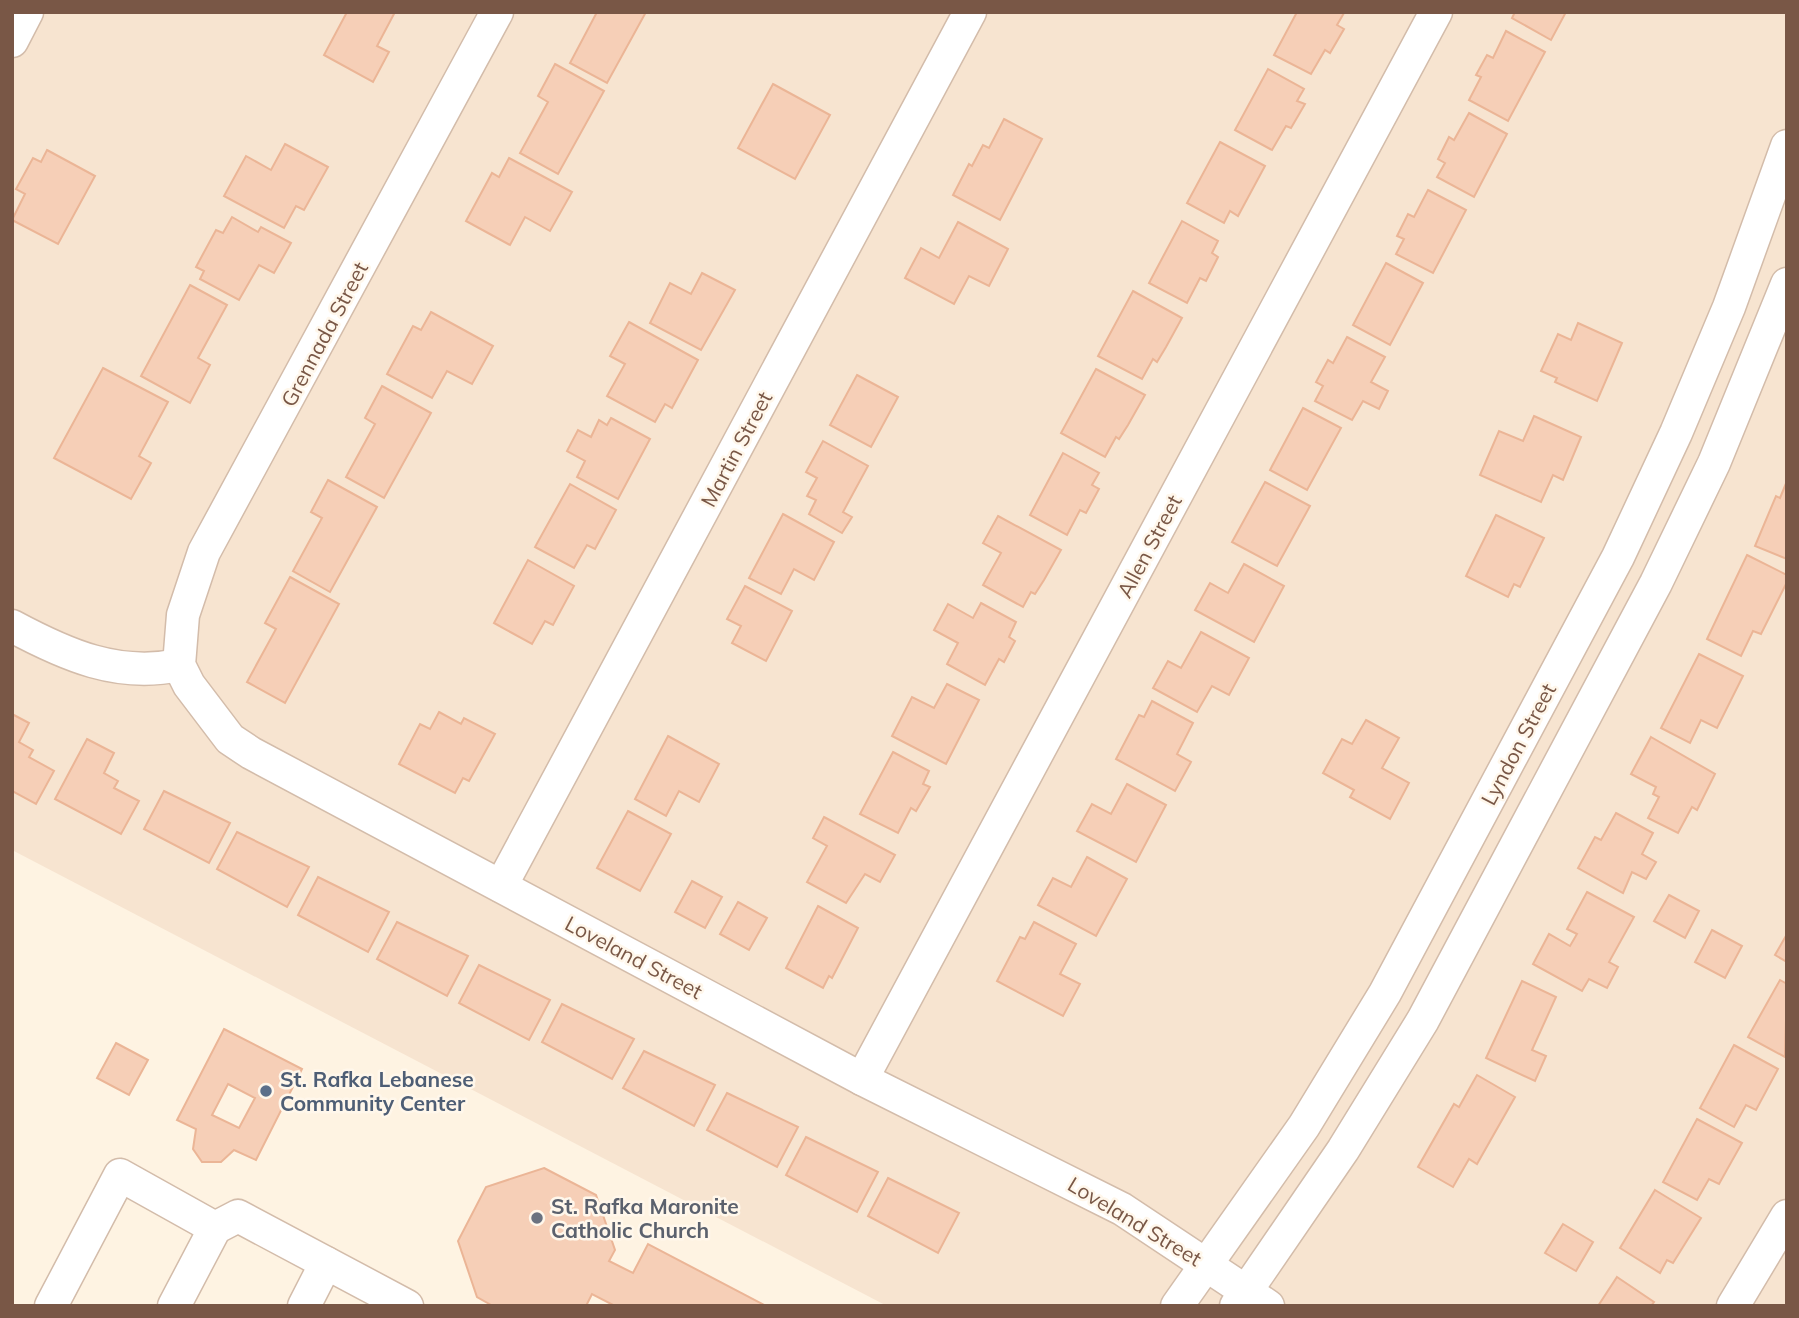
<svg xmlns="http://www.w3.org/2000/svg" width="1799" height="1318" font-family="Mulish,sans-serif">
	<rect width="100%" height="100%" fill="#fef3e2"/>
	<path fill="#f7e4d0" d="M12,12h1775v1294h-900l-875,-456z"/>
	<g fill="#f6cfb7" stroke="#ebb596" stroke-width="2" fill-rule="evenodd">
		<path d="M347,12h48l-18,34 12,6 -16,30 -49,-27z"/>
		<path d="M597,12h49l-39,71 -37,-20z"/>
		<path d="M1297,12l47,1 -7,12 7,4 -14,24 -5,-3 -14,24 -37,-19z"/>
		<path d="M1515,12h51l-15,28 -39,-22z"/>
		<path d="M1506,31l39,21 -37,69 -39,-21 12,-23 -5,-2 11,-20 6,3z"/>
		<path d="M555,64l49,27 -46,83 -38,-21 28,-51 -10,-6z"/>
		<path d="M1268,69l36,20 -7,12 8,3 -14,24 -5,-2 -14,24 -37,-20z"/>
		<path d="M773,84l57,31 -35,64 -57,-31z"/>
		<path d="M1469,113l38,21 -33,63 -37,-20 8,-14 -7,-4 11,-22 5,3z"/>
		<path d="M1004,119l38,20 -42,81 -47,-25 16,-31 3,2 11,-21 6,3z"/>
		<path d="M1220,142l45,24 -27,50 -8,-5 -6,12 -37,-20z"/>
		<path d="M285,144l43,23 -24,43 -8,-4 -12,22 -60,-32 22,-40 25,14z"/>
		<path d="M47,150l48,26 -37,68 -46,-24 13,-26 -9,-5 17,-31 8,4z"/>
		<path d="M509,158l63,34 -22,39 -25,-14 -15,28 -44,-24 26,-48 7,4z"/>
		<path d="M1428,190l38,20 -33,63 -37,-19 8,-15 -7,-3 11,-22 6,3z"/>
		<path d="M232,217l26,15 3,-5 30,16 -17,30 -15,-8 -20,35 -39,-21 4,-8 -8,-4 20,-37 7,3z"/>
		<path d="M1182,221l36,20 -6,12 6,4 -12,24 -6,-3 -13,25 -38,-20z"/>
		<path d="M958,222l50,27 -19,37 -20,-10 -15,28 -49,-26 16,-30 18,10z"/>
		<path d="M1386,263l37,20 -33,62 -37,-20z"/>
		<path d="M702,273l33,17 -34,60 -51,-27 20,-40 21,11z"/>
		<path d="M190,285l37,20 -29,53 12,7 -20,38 -49,-27z"/>
		<path d="M1133,291l49,27 -16,29 -9,15 -4,-3 -11,20 -44,-23z"/>
		<path d="M431,312l62,34 -21,38 -25,-13 -15,27 -45,-24 26,-48 8,4z"/>
		<path d="M629,322l69,38 -26,48 -7,-4 -10,18 -48,-26 18,-32 -15,-8z"/>
		<path d="M1578,323l44,20 -25,58 -42,-19 2,-4 -16,-7 17,-37 13,6z"/>
		<path d="M1347,337l38,20 -14,25 17,9 -9,18 -16,-8 -11,19 -37,-19 8,-15 -7,-4 12,-22 5,3z"/>
		<path d="M103,368l65,34 -29,54 12,7 -20,36 -77,-41z"/>
		<path d="M1096,369l49,26 -17,30 -9,14 -3,-2 -11,20 -44,-24z"/>
		<path d="M857,375l41,22 -27,50 -41,-22z"/>
		<path d="M382,386l49,27 -47,85 -38,-21 29,-53 -10,-6z"/>
		<path d="M1303,408l38,20 -34,62 -37,-20z"/>
		<path d="M1534,416l47,21 -18,43 -10,-5 -12,27 -61,-27 19,-44 24,10z"/>
		<path d="M611,418l39,21 -32,60 -41,-22 8,-16 -18,-10 11,-21 13,7 8,-17 8,5z"/>
		<path d="M823,441l45,25 -25,46 9,5 -10,16 -33,-19 7,-14 -9,-4 10,-18 -11,-6z"/>
		<path d="M1063,453l36,20 -7,12 7,4 -13,24 -6,-3 -13,25 -37,-20z"/>
		<path d="M328,480l49,27 -47,85 -37,-21 29,-53 -11,-6z"/>
		<path d="M1787,481v78l-32,-13 21,-50 4,2z"/>
		<path d="M1265,482l45,24 -33,60 -45,-24z"/>
		<path d="M570,484l46,26 -21,39 -8,-4 -13,23 -39,-21z"/>
		<path d="M783,514l51,28 -20,38 -20,-11 -13,25 -32,-16z"/>
		<path d="M1496,515l48,23 -24,49 -6,-3 -6,13 -42,-21z"/>
		<path d="M998,516l63,34 -17,30 -9,14 -4,-2 -8,15 -40,-22 18,-32 -18,-10z"/>
		<path d="M1747,555l40,20v7l-26,52 -8,-3 -12,25 -34,-17z"/>
		<path d="M528,560l46,26 -21,39 -8,-4 -13,23 -38,-21z"/>
		<path d="M1244,564l40,22 -30,56 -59,-32 15,-27 18,10z"/>
		<path d="M290,577l49,27 -54,99 -38,-21 29,-53 -11,-6z"/>
		<path d="M745,586l47,25 -26,50 -34,-18 9,-17 -14,-7z"/>
		<path d="M981,603l35,19 -7,15 6,4 -11,21 -5,-3 -14,26 -38,-21 11,-21 -24,-13 14,-26 25,14z"/>
		<path d="M1201,632l48,26 -20,37 -17,-9 -15,26 -44,-24 15,-27 13,7z"/>
		<path d="M1699,654l44,22 -26,52 -16,-8 -11,23 -29,-15z"/>
		<path d="M947,684l32,16 -33,64 -54,-28 20,-39 22,11z"/>
		<path d="M1152,701l41,22 -16,31 14,8 -16,29 -59,-32 23,-44 5,2z"/>
		<path d="M439,712l22,12 3,-6 31,16 -26,47 -6,-3 -8,15 -56,-29 21,-40 10,5z"/>
		<path d="M12,714l17,9 -10,19 14,8 -4,7 25,14 -18,33 -24,-13z"/>
		<path d="M1366,720l33,18 -17,30 27,15 -19,36 -40,-22 4,-7 -31,-17 19,-34 10,5z"/>
		<path d="M668,736l51,28 -20,38 -20,-11 -13,25 -31,-17z"/>
		<path d="M1651,737l64,37 -18,36 -5,-3 -14,26 -30,-15 11,-21 -6,-3 3,-7 -25,-13z"/>
		<path d="M87,739l27,14 -10,20 14,8 -4,7 25,13 -18,33 -66,-35z"/>
		<path d="M893,752l36,19 -6,13 7,3 -14,24 -5,-3 -13,25 -38,-19z"/>
		<path d="M1127,784l39,21 -30,57 -59,-31 15,-27 19,10z"/>
		<path d="M164,791l66,32 -21,40 -65,-34z"/>
		<path d="M628,811l43,23 -31,57 -43,-23z"/>
		<path d="M1616,813l37,20 -11,21 14,8 -10,17 -14,-7 -9,21 -45,-25 17,-31 6,3z"/>
		<path d="M824,817l71,38 -15,27 -15,-8 -19,29 -39,-21 20,-36 -14,-8z"/>
		<path d="M237,832l72,35 -22,40 -70,-38z"/>
		<path d="M1087,857l40,22 -31,57 -58,-31 15,-27 18,9z"/>
		<path d="M318,877l71,35 -21,40 -70,-37z"/>
		<path d="M692,881l30,16 -17,31 -30,-16z"/>
		<path d="M1587,892l47,25 -25,45 9,5 -11,21 -18,-9 -7,12 -49,-27 16,-30 21,12 7,-12 -10,-5z"/>
		<path d="M1669,895l30,16 -14,27 -31,-17z"/>
		<path d="M738,902l29,16 -18,32 -29,-16z"/>
		<path d="M818,906l40,22 -26,50 -3,-2 -6,12 -37,-20z"/>
		<path d="M397,922l71,34 -21,40 -70,-37z"/>
		<path d="M1034,922l42,22 -16,30 20,10 -17,32 -66,-35 23,-44 5,2z"/>
		<path d="M1712,930l30,16 -17,32 -30,-16z"/>
		<path d="M1787,934v28l-12,-7z"/>
		<path d="M479,965l71,35 -21,40 -70,-37z"/>
		<path d="M1780,980l7,4 -2,73 -37,-20z"/>
		<path d="M1522,981l34,16 -24,53 14,6 -11,25 -49,-23z"/>
		<path d="M562,1004l72,35 -22,40 -70,-37z"/>
		<path d="M224,1029l78,40 -46,91 -22,-10 -13,12h-19l-9,-13 3,-20 -19,-9zM228,1084l27,14 -16,30 -27,-13z"/>
		<path d="M116,1043l32,17 -19,35 -32,-17z"/>
		<path d="M1734,1045l44,24 -22,41 -10,-5 -12,22 -34,-19z"/>
		<path d="M644,1051l71,34 -21,41 -71,-38z"/>
		<path d="M1477,1075l38,22 -38,67 -8,-5 -16,28 -35,-20 36,-63 5,3z"/>
		<path d="M727,1093l71,34 -21,40 -70,-37z"/>
		<path d="M1697,1119l45,24 -23,41 -10,-5 -12,21 -34,-18z"/>
		<path d="M806,1137l72,35 -21,40 -71,-37z"/>
		<path d="M544,1168l52,27 19,55 -6,11 24,12 15,-29 118,62h-151l-23,-12 -6,12h-93l-16,-9 -19,-56 28,-54z"/>
		<path d="M888,1178l71,35 -21,40 -70,-37z"/>
		<path d="M1655,1190l46,28 -28,45 -6,-3 -7,13 -40,-25z"/>
		<path d="M1563,1224l30,18 -17,29 -31,-18z"/>
		<path d="M1617,1277l37,25 -3,4h-53z"/>
	</g>
	<g fill="none" stroke-linecap="round" stroke-linejoin="round">
		<defs>
			<g id="minor">
				<path d="M497,12l-293,540 -21,63 -4,50 10,20 41,54 21,14 611,326 260,130 146,97"/>
				<path d="M12,41l15,-29"/>
				<path d="M12,626c54,29 106,52 167,39"/>
				<path d="M501,886l469,-874"/>
				<path d="M862,1079l574,-1067"/>
				<path d="M51,1306l69,-131 95,53"/>
				<path d="M174,1306l41,-78 23,-12 169,90"/>
				<path d="M304,1306l22,-43"/>
				<path d="M1177,1306l127,-180 81,-133 233,-436 58,-124 53,-126 58,-161"/>
				<path d="M1236,1306l107,-156 80,-130 233,-437 58,-120 73,-179"/>
				<path d="M1733,1306l54,-90"/>
			</g>
		</defs>
		<use href="#minor" stroke="#d3bcaa" stroke-width="35"/>
		<use href="#minor" stroke="#fff" stroke-width="32"/>
	</g>
	<circle fill="#5c6f8a" stroke="#fff7eb" stroke-width="2.5" cx="266" cy="1091" r="7"/>
	<circle fill="#6b7280" stroke="#fff7eb" stroke-width="2.5" cx="537" cy="1218" r="7"/>
	<g text-anchor="middle" dominant-baseline="central" stroke-width="5" stroke-linejoin="round" paint-order="stroke">
		<g font-size="21" fill="#795746" stroke="#fff7eb">
			<text transform="translate(324 334) rotate(-62)">Grennada Street</text>
			<text transform="translate(736 449) rotate(-62)">Martin Street</text>
			<text transform="translate(1149 546) rotate(-62)">Allen Street</text>
			<text transform="translate(1518 744) rotate(-62)">Lyndon Street</text>
			<text transform="translate(634 957) rotate(28)">Loveland Street</text>
			<text transform="translate(1135 1221) rotate(31)">Loveland Street</text>
		</g>
		<g font-size="21" font-weight="bold" fill="#4e5e75" stroke="#fff7eb" text-anchor="start">
			<text x="280" y="1079">St. Rafka Lebanese<tspan x="280" dy="24">Community Center</tspan></text>
		</g>
		<g font-size="21" font-weight="bold" fill="#5b616d" stroke="#fff7eb" text-anchor="start">
			<text x="551" y="1206">St. Rafka Maronite<tspan x="551" dy="24">Catholic Church</tspan></text>
		</g>
	</g>
	<rect width="1799" height="1318" fill="none" stroke="#795746" stroke-width="28"/>
</svg>
